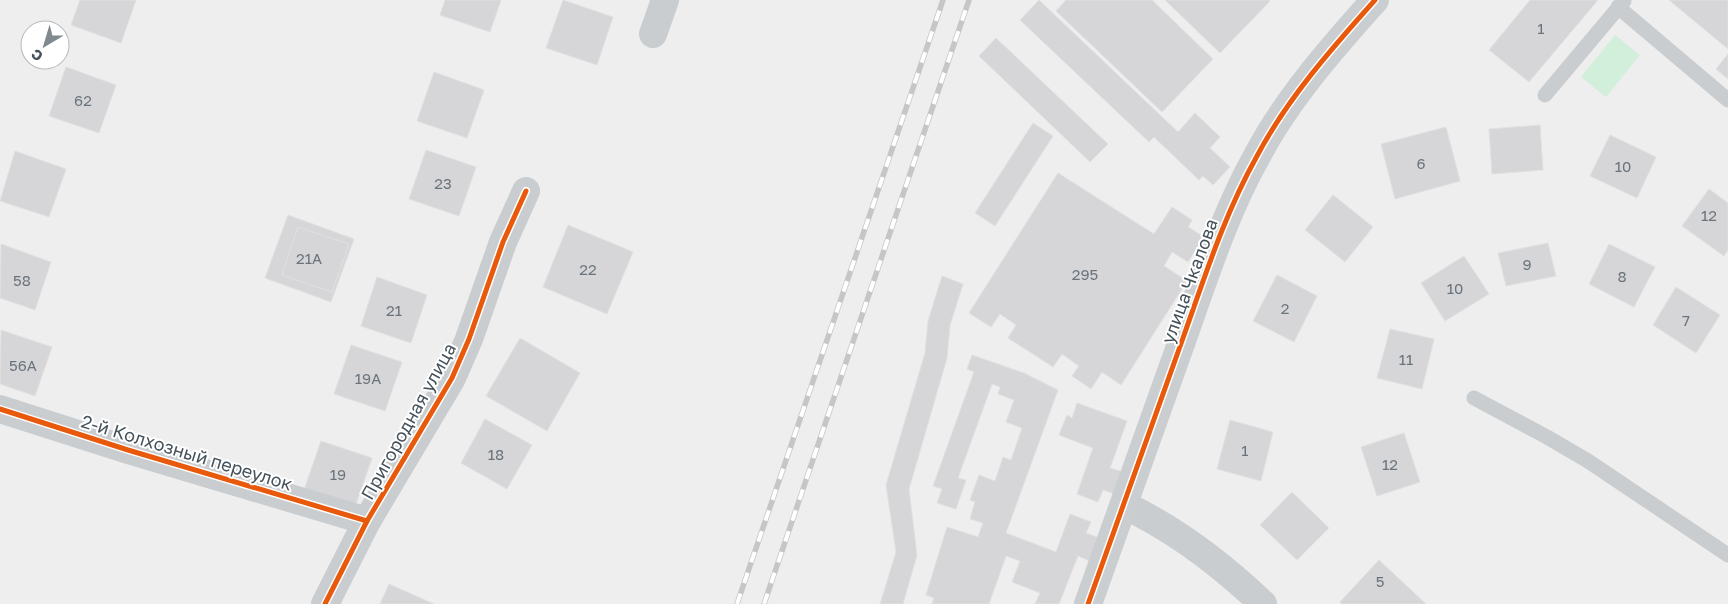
<svg xmlns="http://www.w3.org/2000/svg" width="1728" height="604" font-family="'Golos Text',sans-serif">
	<rect width="100%" height="100%" fill="#efeeee"/>
	<path fill="#d1efda" d="M1615,35l25,20 -34,42 -25,-20z"/>
	<g fill="#d6d6d8" stroke="#e0e0e1">
		<path d="M80,0h56l-15,43 -50,-18z"/>
		<path d="M445,0h56l-11,32 -50,-17z"/>
		<path d="M563,0l50,17 -16,48 -51,-17z"/>
		<path d="M1039,0l139,132 17,-19 25,24 -10,11 20,19 -17,18 -10,-9 -4,4 -45,-43 -5,5 -129,-122z"/>
		<path d="M1066,0h86l61,59 -51,53 -106,-101z"/>
		<path d="M1165,0h104l1,1 -50,52z"/>
		<path d="M1530,0h68l-69,82 -40,-32z"/>
		<path d="M1669,0h59v49z"/>
		<path d="M996,38l112,106 -18,18 -111,-106z"/>
		<path d="M1728,54v25l-12,-10z"/>
		<path d="M66,67l50,18 -17,48 -50,-17z"/>
		<path d="M434,72l50,18 -17,48 -50,-17z"/>
		<path d="M1033,123l20,13 -58,90 -20,-13z"/>
		<path d="M1540,125l3,45 -51,4 -3,-45z"/>
		<path d="M1446,127l14,54 -65,18 -14,-55z"/>
		<path d="M1610,135l46,22 -19,41 -47,-22z"/>
		<path d="M426,150l50,17 -17,49 -50,-17z"/>
		<path d="M15,151l51,18 -17,48 -49,-16z"/>
		<path d="M1058,173l96,61 18,-27 20,13 -4,7 16,10 -16,25 -16,-10 -8,14 23,15 -66,104 -19,-13 -11,17 -19,-13 7,-10 -17,-12 -9,13 -45,-29 8,-13 -16,-11 -9,13 -22,-14z"/>
		<path d="M1709,189l19,14v47l-4,6 -42,-30z"/>
		<path d="M1333,195l40,32 -28,35 -40,-32z"/>
		<path d="M288,215l66,24 -23,63 -66,-24z"/>
		<path d="M568,225l65,27 -26,62 -64,-27z"/>
		<path d="M298,227l51,17 -17,48 -50,-17z"/>
		<path d="M1548,243l8,33 -50,10 -8,-33z"/>
		<path d="M1,244l50,18 -16,48 -35,-12z"/>
		<path d="M1609,244l46,23 -21,40 -45,-23z"/>
		<path d="M1464,256l25,38 -44,27 -24,-38z"/>
		<path d="M1277,275l40,21 -23,46 -41,-21z"/>
		<path d="M942,276l21,8 -13,41 -3,33 -38,131 8,66 -14,49h-23l16,-52 -10,-67 39,-132 3,-32z"/>
		<path d="M377,277l50,18 -16,48 -50,-17z"/>
		<path d="M1676,287l44,28 -24,38 -43,-28z"/>
		<path d="M1390,329l44,10 -12,50 -45,-11z"/>
		<path d="M1,330l51,17 -17,49 -35,-12z"/>
		<path d="M520,338l60,35 -33,58 -61,-35z"/>
		<path d="M351,345l51,17 -17,49 -51,-17z"/>
		<path d="M972,355l52,18 34,17 -52,143 50,19 14,-38 21,8 -5,11 13,5 -9,23 -12,-5 -19,48h-24l5,-11 -28,-11 8,-21 -14,-5 -17,48h-57l2,-6 -8,-3 21,-68 31,10 5,-14 -13,-4 5,-17 -5,-2 9,-25 16,6 8,-24 8,3 11,-32 -16,-6 8,-22 -16,-6 2,-7 -8,-3 -34,94 8,2 -10,29 -19,-6 5,-14 -9,-3 41,-114 -7,-3z"/>
		<path d="M1077,403l50,18 -17,47 13,4 -8,22 -12,-4 -5,12 -21,-8 16,-46 -34,-13 8,-20 5,3z"/>
		<path d="M485,419l47,26 -25,44 -46,-26z"/>
		<path d="M1230,420l43,12 -12,49 -44,-12z"/>
		<path d="M1404,433l16,49 -43,14 -16,-49z"/>
		<path d="M321,441l51,17 -17,49 -51,-17z"/>
		<path d="M1292,492l37,36 -32,32 -37,-35z"/>
		<path d="M1379,560l47,44h-84l-2,-2z"/>
		<path d="M389,584l45,20h-54z"/>
	</g>
	<g fill="none" stroke-linecap="round" stroke-linejoin="round">
		<g stroke="#cacdcf" stroke-width="15">
			<path d="M1618,7l110,93"/>
			<path d="M1545,95l79,-94"/>
			<path d="M1474,398l73,39 41,24 140,94"/>
		</g>
		<g stroke="#cacdcf" stroke-width="28">
			<path d="M653,34l12,-34"/>
			<path d="M0,409l128,41 239,71"/>
			<path d="M1124,505c53,25 97,59 139,99"/>
			<path d="M325,604l42,-83 85,-143 17,-39 34,-97 23,-51"/>
		</g>
		<path stroke="#caced0" stroke-width="28" d="M1088,604c32,-89 63,-178 95,-266 22,-62 42,-125 74,-182 30,-57 75,-108 118,-156"/>
		<defs>
			<g id="rail">
				<path d="M737,604l206,-604"/>
				<path d="M764,604l205,-604"/>
			</g>
		</defs>
		<use href="#rail" stroke="#c4c6c8" stroke-width="5.5"/>
		<use href="#rail" stroke="#fff" stroke-width="4" stroke-dasharray="11" stroke-linecap="butt"/>
		<defs>
			<g id="cycleway">
				<path d="M0,409l128,41 239,71"/>
				<path d="M325,604l42,-83 85,-143 17,-39 34,-97 23,-51"/>
				<path d="M1088,604c32,-89 63,-178 95,-266 22,-62 42,-125 74,-182 30,-57 75,-108 118,-156"/>
			</g>
		</defs>
		<use href="#cycleway" stroke="#fff" stroke-width="8"/>
		<use href="#cycleway" stroke="#e8590c" stroke-width="5"/>
	</g>
	<g text-anchor="middle" dominant-baseline="central" stroke-width="4" stroke-linejoin="round" paint-order="stroke">
		<g font-size="15" fill="#6b747c">
			<text x="1541" y="28">1</text>
			<text x="83" y="100">62</text>
			<text x="1421" y="163">6</text>
			<text x="1623" y="166">10</text>
			<text x="443" y="183">23</text>
			<text x="1709" y="215">12</text>
			<text x="309" y="258">21А</text>
			<text x="1527" y="264">9</text>
			<text x="588" y="269">22</text>
			<text x="1085" y="274">295</text>
			<text x="1622" y="276">8</text>
			<text x="22" y="280">58</text>
			<text x="1455" y="288">10</text>
			<text x="1285" y="308">2</text>
			<text x="394" y="310">21</text>
			<text x="1686" y="320">7</text>
			<text x="1406" y="359">11</text>
			<text x="23" y="365">56А</text>
			<text x="368" y="378">19А</text>
			<text x="1245" y="450">1</text>
			<text x="496" y="454">18</text>
			<text x="1390" y="464">12</text>
			<text x="338" y="474">19</text>
			<text x="1380" y="581">5</text>
		</g>
		<g font-size="18" fill="#45525b" stroke="#fff">
			<text transform="translate(1189 281) rotate(-70)">улица Чкалова</text>
			<text transform="translate(408 421) rotate(-61)">Пригородная улица</text>
			<text transform="translate(187 452) rotate(17)">2-й Колхозный переулок</text>
		</g>
	</g>
	<g transform="translate(45 45) rotate(218)"><circle r="24" fill="#ffffff" stroke="#b5babd"/>
	<path d="M0-4L9 19L0 12L-9 19Z" fill="#80898e"/>
	<text y="-8" font-size="14" font-weight="bold" text-anchor="middle" fill="#45525b">С</text>
	</g>
</svg>
